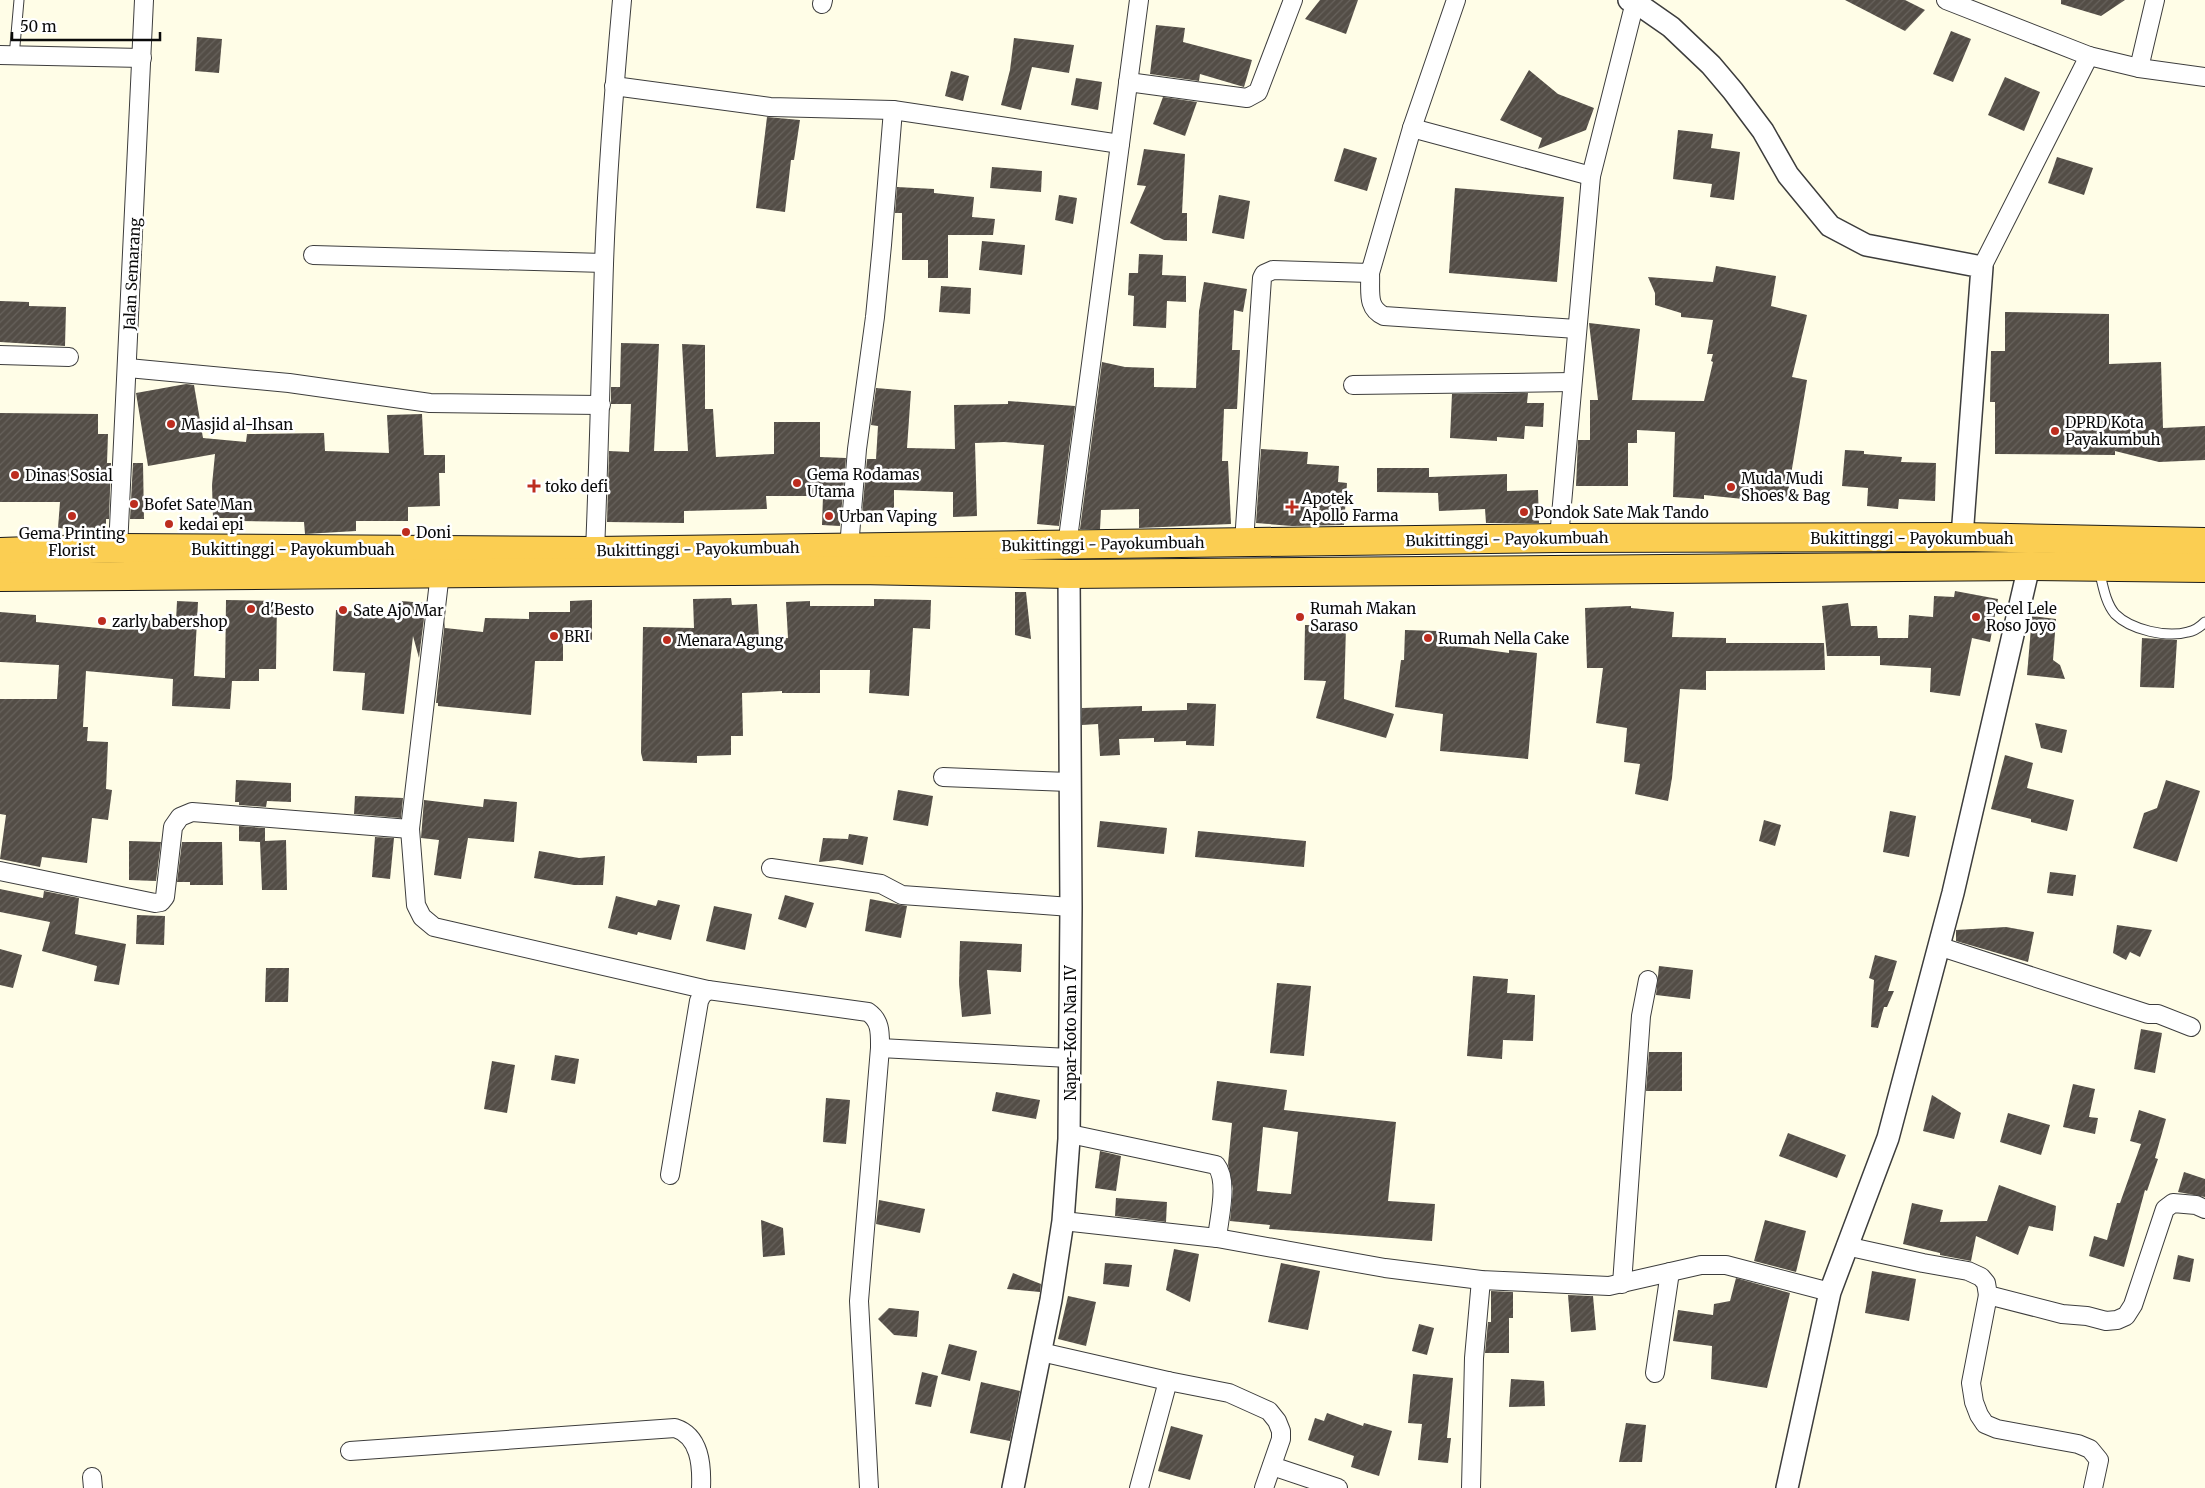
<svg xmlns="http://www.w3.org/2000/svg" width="2205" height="1488" font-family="Merriweather,serif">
	<defs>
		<pattern id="building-hatch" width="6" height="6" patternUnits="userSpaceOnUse" patternTransform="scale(1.25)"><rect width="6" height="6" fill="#534d46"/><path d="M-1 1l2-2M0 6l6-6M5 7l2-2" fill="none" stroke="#67625c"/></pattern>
	</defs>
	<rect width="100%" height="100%" fill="#fffde7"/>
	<g fill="url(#building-hatch)" fill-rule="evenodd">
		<path d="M1320,0h38l-12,34 -41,-15z"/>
		<path d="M1845,0h60l20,10 -20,21z"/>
		<path d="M2061,0h64l-24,16 -40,-12z"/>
		<path d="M1156,25l29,3 -2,14 69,18 -8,27 -44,-13 -1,7 -49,-7z"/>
		<path d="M1951,31l20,8 -18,43 -20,-8z"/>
		<path d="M197,37l25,2 -3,34 -24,-2z"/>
		<path d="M1014,38l60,7 -5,28 -37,-6 -11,43 -20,-5 9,-35z"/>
		<path d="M1529,70l29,24 36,14 -8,22 -48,19 4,-11 -42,-18z"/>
		<path d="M951,71l18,5 -6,25 -18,-5z"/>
		<path d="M2005,77l35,15 -16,39 -36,-16z"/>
		<path d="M1076,78l26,4 -4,28 -27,-5z"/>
		<path d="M1163,97l34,5 -12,34 -32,-12z"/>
		<path d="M767,117l33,3 -6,40h-3l-6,52 -29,-4z"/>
		<path d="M1678,130l35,4 -2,14 29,4 -6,48 -24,-3 2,-13 -39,-5z"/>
		<path d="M1344,148l33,10 -10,33 -33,-10z"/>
		<path d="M1144,149l41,5 -3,59h5v28l-23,-1 -34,-17 16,-37 -9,-1z"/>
		<path d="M2057,157l36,11 -9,27 -36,-12z"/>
		<path d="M992,167l50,4 -1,21 -51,-4z"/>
		<path d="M897,187l37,2v4l40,4 -2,20 23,2 -2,16h-45v43h-20v-18h-26v-47h-7z"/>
		<path d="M1455,188l109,9 -7,85 -108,-9z"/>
		<path d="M1059,195l18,3 -4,26 -18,-4z"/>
		<path d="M1219,195l31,6 -6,38 -32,-6z"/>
		<path d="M982,241l43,4 -3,30 -43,-5z"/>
		<path d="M1139,254l24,1 -1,20 24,1v26l-19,-1 -1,27 -33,-2 1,-30 -6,-1 1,-22h9z"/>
		<path d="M1716,266l60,10 -5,30 36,9 -15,62 15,3 -20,118 -43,-8 -1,9 -39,-4v4l-31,-2 2,-65 -38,-2v13h-9v43h-52l2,-46h12v-40h8l-9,-77 51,6 -8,71 72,1 9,-39 -2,-1 2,-7h-6l6,-34 -32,-3v-4l-26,-8v-12l-7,-16 65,5z"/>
		<path d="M1204,282l43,7 -4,23 -9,-2 -2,40h8l-3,59h-13l-2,52h6l3,63 -92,4v-19l-38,1 -1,19h-20l22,-167 23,5 29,1v19l42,1 3,-77z"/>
		<path d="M941,286l30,2 -1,26 -31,-2z"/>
		<path d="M0,301l29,1v4l37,1 -1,39 -65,-4z"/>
		<path d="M2005,312l104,2v50l52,-2 2,66 42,-2v34l-46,2 -44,-11v4l-120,-1v-52h-5l1,-51h14z"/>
		<path d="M621,343l38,1 -5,107h34l-6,-107 23,1v64h8l3,48 58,-3v-32h46v35l26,1 -6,68 -18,-1 1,-29h-57l1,13 -83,2v12l-77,-1 2,-71 20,1 2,-48h-20v-17h9z"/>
		<path d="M186,384l8,1 9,53 43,4 1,-8 77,-1 1,18 64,2 -2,-38 35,-1 2,41h21v18h-6l1,33 -32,1v14h-52v10l-51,3 -1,-12 -64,-1v-3h-27l-1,-33 3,-31 -67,12 -12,-73z"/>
		<path d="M876,388l35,3 -4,57 48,1 -1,-44 54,-1v-3l67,5 -16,120 -22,-2 7,-79 -40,-3 -29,1 2,73 -24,1v-25l-59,-2v20l-30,1 -2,3 5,-55h9l2,-33 -7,-1z"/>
		<path d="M1528,393l-1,10h17l-1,24 -18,-1 -1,13 -27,-2v4l-47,-3 2,-44z"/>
		<path d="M0,413l98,1v20h10l-1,29h4l-2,56h-3v13l-48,-4 2,-26h-60z"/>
		<path d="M1261,449l47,3 -1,12 32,2 -1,16 9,1 -3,42 -52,1 -36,-3z"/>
		<path d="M1845,450l19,1v3l38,3 -1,5 35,1 -1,38 -36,-2 -1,10 -31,-3 1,-18 -26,-2z"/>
		<path d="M133,463h10l1,56h-14z"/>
		<path d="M1377,468h52v9l78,-3v17l31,-1 1,33h-53l-1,-14 -46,2 -1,-18 -61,-1z"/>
		<path d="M1955,591l43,8 -8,43 -18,-4 -12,58 -30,-4 1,-24 -51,-3v-9h-53l-5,-50 26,-3 3,23h26l1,12h30l1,-23 24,2 1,-21 20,1z"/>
		<path d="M1015,592h11l5,47 -16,-4z"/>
		<path d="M731,598l1,7 25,-1 2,35 29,-1 -2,-36 24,-1v5h64v-7l57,1 -1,29 -17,-1 -4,68 -40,-3 1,-23h-50v23h-38v-2l-40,2 1,43h-12v19l-34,1v7l-54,-2 -2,-8 2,-126 51,1 -1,-29z"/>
		<path d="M226,600l51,1 -1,68h-17v12h-27l-2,28 -58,-3 1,-27 -87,-8 -3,56h5l-1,14 21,1 -2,47 6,1 -4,30 -16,-2 -5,45 -45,-6 -2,10 -40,-8 6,-44 -6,-1v-115h57l2,-34 -59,-3v-50l36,3v7l84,8 1,-14 55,5 1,-20 21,1 -4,74 31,2z"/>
		<path d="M592,600v40l-29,1v20h-28l-4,54 -93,-9v-3h-2l9,-83v8l38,4 2,-14 44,1v-7h41v-11z"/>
		<path d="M401,601l25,2 -7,55 -6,-22 -9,78 -42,-4 3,-37 -32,-2 3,-61 64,5z"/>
		<path d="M1631,606v2l43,4 -2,25 54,1v5h98l1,27 -119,1v19l-26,-1 -8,89 -4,23 -33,-7 5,-30 -16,-2 3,-34 -31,-5 7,-55h-16l-2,-60z"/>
		<path d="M2032,616l24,3 -3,41 7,5 5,14 -38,-4z"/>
		<path d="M1305,625l41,1 -2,73 50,15 -8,24 -70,-20 10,-37 -22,-1z"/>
		<path d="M1405,630l33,1 -1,12 72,10v-3l28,3 -9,106 -88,-8 3,-37 -48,-7 6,-47h3z"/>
		<path d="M2142,638l35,2 -3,48 -34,-1z"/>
		<path d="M1187,703l29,1 -2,42 -28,-1v-4l-32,1v-4l-35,1 1,16 -20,1 -2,-32 -16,1v-17l60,-2v5l45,-1z"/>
		<path d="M2035,723l32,7 -5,23 -21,-5z"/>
		<path d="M2005,755l28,8 -6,25 47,12 -7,31 -36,-9v-3l-40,-10z"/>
		<path d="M236,780l55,3v19l-24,-1 -1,6 -27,-2v-3h-4z"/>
		<path d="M2166,780l34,11 -23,71 -44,-14 11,-35 13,-5z"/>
		<path d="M898,790l35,6 -5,30 -35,-6z"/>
		<path d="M355,796l48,2 -2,20 -47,-4z"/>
		<path d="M484,799l33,3 -3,40 -46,-4 -7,41 -27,-4 5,-35 -18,-2 3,-38 59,7z"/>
		<path d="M1890,811l26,5 -7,41 -26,-5z"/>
		<path d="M1764,820l17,5 -6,21 -16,-5z"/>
		<path d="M1100,821l67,7 -3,26 -67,-7z"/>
		<path d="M239,826l26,2v13l21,-1 1,50h-25l-2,-48 -21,-1z"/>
		<path d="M1198,831l108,10 -2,26 -109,-10z"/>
		<path d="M849,834l19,3 -5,28 -25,-5 -19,2 4,-24 25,1z"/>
		<path d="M375,837l19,1 -4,41 -18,-2z"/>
		<path d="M129,841l32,1 -5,39 -27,-1z"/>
		<path d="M182,842h40l1,43h-33v-3h-13z"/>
		<path d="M539,851l40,7 26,-2 -2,29h-29l-40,-7z"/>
		<path d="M2050,872l26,3 -3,21 -26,-3z"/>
		<path d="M0,889l43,9 1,-7 35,7 -4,36 51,10 -7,41 -25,-4 3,-15 -55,-15 8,-29 -50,-10z"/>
		<path d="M785,895l29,8 -8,25 -28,-9z"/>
		<path d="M616,896l40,10 2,-6 22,5 -9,35 -33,-8 -1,3 -29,-7z"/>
		<path d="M870,899l37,7 -6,32 -36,-7z"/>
		<path d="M714,906l38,8 -7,36 -39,-9z"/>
		<path d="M137,915l28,1 -1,29 -28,-1z"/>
		<path d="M2117,925l35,5 -12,27 -10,-5 -4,8 -13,-7z"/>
		<path d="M2006,927l28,5 -6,30 -72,-21v-11z"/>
		<path d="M960,941l62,3 -1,28 -34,-2 4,44 -29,3 -3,-34z"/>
		<path d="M0,949l22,6 -9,33 -13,-3z"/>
		<path d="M1875,955l22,6 -9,30h6l-7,16h-3l-6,21 -7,-1 3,-47 -5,-2z"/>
		<path d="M1659,966l34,4 -3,29 -34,-4z"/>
		<path d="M266,968h23l-1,34h-23z"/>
		<path d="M1473,976l35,3 -1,14 28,2 -2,46 -30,-1 -1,19 -35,-3z"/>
		<path d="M1277,983l34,3 -7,70 -34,-3z"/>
		<path d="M2141,1029l21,4 -7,40 -21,-4z"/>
		<path d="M1649,1052h33v39h-36z"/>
		<path d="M555,1055l24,4 -4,25 -24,-4z"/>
		<path d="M492,1061l23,4 -8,48 -23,-4z"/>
		<path d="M1217,1081l70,9 -3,20 112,12 -8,79 47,3 -3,37 -163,-12 1,-4 -40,-4 3,-32 -5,-25 4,-41 -20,-3zM1263,1127l35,5 -7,62 -34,-3z"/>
		<path d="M2073,1084l22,5 -6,28 9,1 -3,16 -32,-7z"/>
		<path d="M996,1092l44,8 -4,19 -44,-8z"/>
		<path d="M1932,1095l29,18 -7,26 -31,-8z"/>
		<path d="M826,1098l24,2 -4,44 -23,-2z"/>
		<path d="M2139,1110l27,9 -11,39 3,1 -11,32 -2,-1 -21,77 -35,-11 5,-20 13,4 10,-37h3l21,-59 -11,-3z"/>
		<path d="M2008,1113l42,12 -9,30 -41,-13z"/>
		<path d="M1788,1133l58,22 -9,23 -58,-22z"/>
		<path d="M1100,1151l21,5 -5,35 -21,-3z"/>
		<path d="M2184,1172l21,7v18l-27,-5z"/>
		<path d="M1999,1185l57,21 -3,25 -24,-5 -11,29 -42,-19 -5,25 -31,-6v-2l-37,-9 9,-41 31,7 -3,12 47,-1z"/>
		<path d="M1116,1198l51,4 -1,20 -51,-6z"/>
		<path d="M879,1200l46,9 -5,24 -44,-9z"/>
		<path d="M761,1220l22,8 2,27 -22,2z"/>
		<path d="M1765,1220l41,11 -10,41 -42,-11z"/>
		<path d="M1174,1249l25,5 -9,48 -24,-12z"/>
		<path d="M2178,1255l16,4 -4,23 -17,-3z"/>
		<path d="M1105,1263l27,2 -3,22 -26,-3z"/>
		<path d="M1281,1263l39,8 -12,59 -40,-8z"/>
		<path d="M1872,1271l44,8 -7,42 -44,-8z"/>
		<path d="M1013,1273l28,11 -1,8 -33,-3z"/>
		<path d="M1736,1278l54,15 -23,95 -56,-9 1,-33 -39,-5 5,-31 35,5 1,-11 16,-3z"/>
		<path d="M1491,1291l22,1v26h-4v35h-24l3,-31h3z"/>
		<path d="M1568,1295l25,1 3,34 -25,2z"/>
		<path d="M1068,1296l28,6 -10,44 -28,-7z"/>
		<path d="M889,1308l30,3 -2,26 -23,-2 -16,-16z"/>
		<path d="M1419,1324l15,4 -7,27 -15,-4z"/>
		<path d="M949,1344l28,7 -7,30 -29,-7z"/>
		<path d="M922,1372l16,4 -7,31 -16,-3z"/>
		<path d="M1413,1374l40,4 -6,60h4l-3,25 -30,-3 4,-36 -14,-1z"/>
		<path d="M1511,1379l33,2 1,25 -36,1z"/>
		<path d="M981,1382l39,9 -10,50 -40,-8z"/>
		<path d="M1327,1413l36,13 1,-3 28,8 -13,45 -28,-9 3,-11 -46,-16 7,-22 9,3z"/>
		<path d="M1626,1423l20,2 -4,37h-23z"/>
		<path d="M1171,1426l32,9 -13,45 -32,-9z"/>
	</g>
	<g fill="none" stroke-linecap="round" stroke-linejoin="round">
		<defs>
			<g id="service">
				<path d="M14,57l5,-57"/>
				<path d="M2099,570c4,15 6,32 16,44 16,16 52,24 73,18 6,-1 13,-6 17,-10"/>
			</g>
			<g id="minor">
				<path d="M1946,0l143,56"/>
				<path d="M822,4l1,-4"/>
				<path d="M0,55l142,3"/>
				<path d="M2139,68l16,-68"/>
				<path d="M1128,82l119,16 11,-6 35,-92"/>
				<path d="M614,86l156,21 123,3 227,34"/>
				<path d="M1412,128l179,48"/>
				<path d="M313,255l291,8"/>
				<path d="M1982,267l107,-211 50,12 66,9"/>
				<path d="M1370,273c1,18 -4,35 14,43l193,13"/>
				<path d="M0,355l69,2"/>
				<path d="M128,368l161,15 141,20 171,2"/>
				<path d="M1353,385l219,-3"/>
				<path d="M1559,538l32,-362 44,-174"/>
				<path d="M1244,542l18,-264 2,-4 9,-4 97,3 42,-145 44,-128"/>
				<path d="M1067,546l72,-546"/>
				<path d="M118,548l26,-548"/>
				<path d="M849,548l8,-99 18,-132 7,-72 11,-135"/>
				<path d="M595,551c4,-96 6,-192 9,-287 3,-88 10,-176 18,-264"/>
				<path d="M440,573l-30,256 6,76 6,12 12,10 274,63 160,22c13,9 12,21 12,36l-21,253 10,187"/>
				<path d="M943,777l126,5"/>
				<path d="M771,868l110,16 21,11 169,12"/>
				<path d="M0,871l155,32 6,-1 4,-5 8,-70 7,-10 12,-5 218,17"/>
				<path d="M1938,946l210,68h10l33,13"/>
				<path d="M880,1048l189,10"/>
				<path d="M1070,1134l146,31c13,16 3,53 1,73"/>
				<path d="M670,1175l29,-174 3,-6 6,-5"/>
				<path d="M1063,1221l154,17 168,30 96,12 128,6 92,-21h25l104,27"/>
				<path d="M1846,1246l77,17 45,8 13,6 5,6 2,12 74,19 25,2 19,5 11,-1 9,-4 7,-11 32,-96 8,-6 23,2 9,4"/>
				<path d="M1622,1284l19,-268 7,-36"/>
				<path d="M1988,1295l-17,88 3,19 5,13 6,9 12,5 81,15 12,5 9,11 -6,28"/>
				<path d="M1041,1352l127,29 61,12 40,18 8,10 4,10v8l-17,49"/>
				<path d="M1655,1373l15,-101"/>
				<path d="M350,1451l325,-23c25,8 27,37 26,60"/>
				<path d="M1272,1466l66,22"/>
				<path d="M92,1477l1,11"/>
				<path d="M1139,1488l29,-107"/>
				<path d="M1471,1488l3,-130 7,-78"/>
			</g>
			<g id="tertiary">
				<path d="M1629,0l6,2 36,25 40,38 22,26 30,40 25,44 42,51 36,19 116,22 -20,270"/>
				<path d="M1013,1488l38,-188 12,-79 6,-82 2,-232 -2,-333"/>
				<path d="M1787,1488l43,-196 58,-154 65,-245 76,-327"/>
			</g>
			<g id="trunk">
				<path d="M0,552l118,-4 477,3 964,-13 403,-1 243,5"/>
				<path d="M0,577l857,-7 212,4 960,-8 176,2"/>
			</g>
		</defs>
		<use href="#service" stroke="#3d3d3d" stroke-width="11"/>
		<use href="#minor" stroke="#3d3d3d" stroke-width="20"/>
		<use href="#tertiary" stroke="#3d3d3d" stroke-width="24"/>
		<use href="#trunk" stroke="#1b1b1b" stroke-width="30"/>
		<use href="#service" stroke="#fff" stroke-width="9"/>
		<use href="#minor" stroke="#fff" stroke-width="18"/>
		<use href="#tertiary" stroke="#fff" stroke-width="21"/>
		<use href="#trunk" stroke="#fbce52" stroke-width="28"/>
	</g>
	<g fill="#bd2d1f" stroke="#fff" stroke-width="2">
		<circle cx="171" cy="424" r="5"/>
		<circle cx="2055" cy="431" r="5"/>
		<circle cx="15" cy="475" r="5"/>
		<circle cx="797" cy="483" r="5"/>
		<path d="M531.5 478.5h5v5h5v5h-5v5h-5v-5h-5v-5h5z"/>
		<circle cx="1731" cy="487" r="5"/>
		<circle cx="134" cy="504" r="5"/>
		<path d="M1289.5 499.5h5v5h5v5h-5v5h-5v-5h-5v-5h5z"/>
		<circle cx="1524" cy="512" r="5"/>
		<circle cx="72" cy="516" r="5"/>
		<circle cx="829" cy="516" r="5"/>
		<circle cx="169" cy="524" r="5"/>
		<circle cx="406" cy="532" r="5"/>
		<circle cx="251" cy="609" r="5"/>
		<circle cx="343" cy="610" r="5"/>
		<circle cx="1300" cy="617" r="5"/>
		<circle cx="1976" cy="617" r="5"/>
		<circle cx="102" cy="621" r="5"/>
		<circle cx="554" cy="636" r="5"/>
		<circle cx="1428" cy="638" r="5"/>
		<circle cx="667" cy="640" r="5"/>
	</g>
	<g text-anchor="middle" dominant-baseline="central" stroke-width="5" stroke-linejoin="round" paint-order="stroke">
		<g font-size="15" fill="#0a0a0a" stroke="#fff">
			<text transform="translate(132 274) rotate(-87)">Jalan Semarang</text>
			<text x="1912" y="538">Bukittinggi - Payokumbuah</text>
			<text transform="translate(1507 539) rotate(-1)">Bukittinggi - Payokumbuah</text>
			<text transform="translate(1103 544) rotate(-1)">Bukittinggi - Payokumbuah</text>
			<text x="293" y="549">Bukittinggi - Payokumbuah</text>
			<text transform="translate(698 549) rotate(-1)">Bukittinggi - Payokumbuah</text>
			<text transform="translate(1070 1033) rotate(-90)">Napar-Koto Nan IV</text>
		</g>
		<g font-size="15" fill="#0a0a0a" stroke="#fff" text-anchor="start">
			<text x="2065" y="422">DPRD Kota<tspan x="2065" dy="17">Payakumbuh</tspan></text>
			<text x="181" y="424">Masjid al-Ihsan</text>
			<text x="807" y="474">Gema Rodamas<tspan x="807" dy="17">Utama</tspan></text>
			<text x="25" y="475">Dinas Sosial</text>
			<text x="1741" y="478">Muda Mudi<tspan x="1741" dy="17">Shoes &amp; Bag</tspan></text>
			<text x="545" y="486">toko defi</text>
			<text x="1302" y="498">Apotek<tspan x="1302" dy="17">Apollo Farma</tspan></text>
			<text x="144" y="504">Bofet Sate Man</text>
			<text x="1534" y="512">Pondok Sate Mak Tando</text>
			<text x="839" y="516">Urban Vaping</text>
			<text x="179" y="524">kedai epi</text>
			<text x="416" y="532">Doni</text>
			<text x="72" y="533" text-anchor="middle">Gema Printing<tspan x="72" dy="17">Florist</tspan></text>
			<text x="1310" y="608">Rumah Makan<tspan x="1310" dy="17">Saraso</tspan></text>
			<text x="1986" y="608">Pecel Lele<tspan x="1986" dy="17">Roso Joyo</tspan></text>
			<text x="261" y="609">d'Besto</text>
			<text x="353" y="610">Sate Ajo Mar</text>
			<text x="112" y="621">zarly babershop</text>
			<text x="564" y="636">BRI</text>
			<text x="1438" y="638">Rumah Nella Cake</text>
			<text x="677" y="640">Menara Agung</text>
		</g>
	</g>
	<path d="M12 32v8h148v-8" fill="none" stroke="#0a0a0a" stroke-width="2.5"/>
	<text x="20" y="32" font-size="15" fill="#0a0a0a" stroke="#ffffff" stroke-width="4" paint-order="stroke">50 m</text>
</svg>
